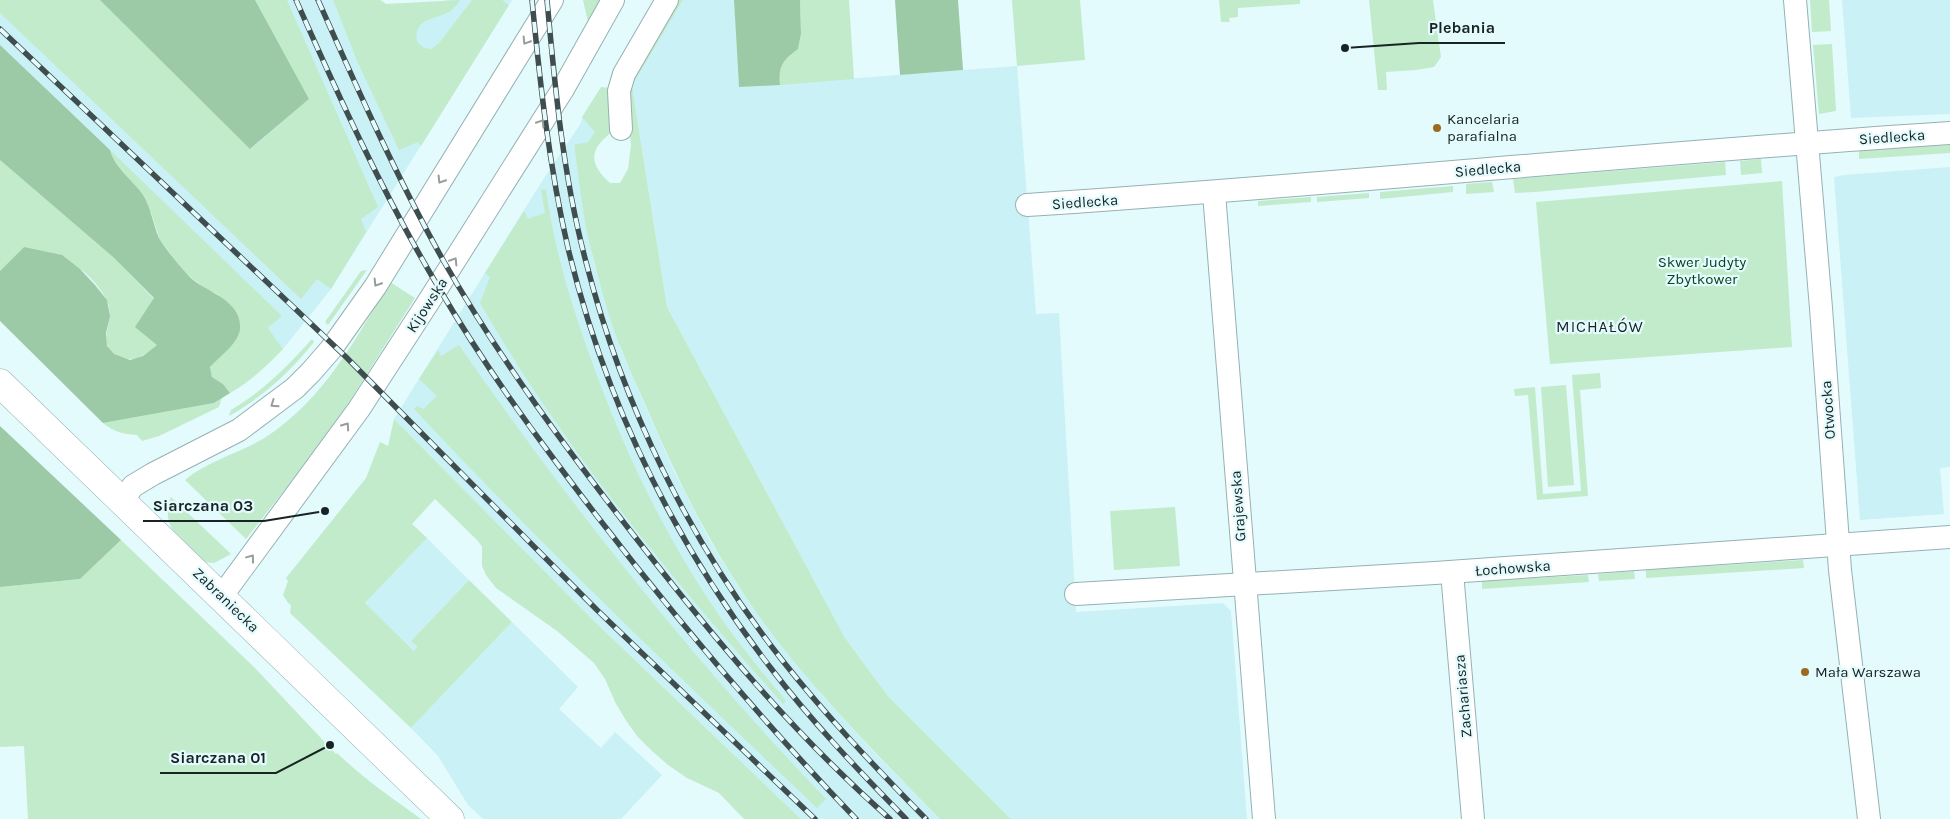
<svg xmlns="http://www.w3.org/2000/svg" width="1950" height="819" font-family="Karla,sans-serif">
	<rect width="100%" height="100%" fill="#e3fbfd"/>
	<g fill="#caf1f6">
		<path d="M0,0h380l6,4 51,-1 10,-3h65l-181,289 -48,60 -15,-21 14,-12 -282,-233z"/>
		<path d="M683,0h51l5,87 278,-21 19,248 23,-1 17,299 147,-9 8,8 16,208h-236l-123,-123 -43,-58 -178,-331 -35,-221z"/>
		<path d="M1842,0h108v114l-99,4z"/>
		<path d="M582,117l14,15 -8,10 -14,4 19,114 28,90 52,119 36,70 29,47 38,52 48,59 48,53 68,69h-139l-210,-201 -197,-199 145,-233 42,-63z"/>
		<path d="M1950,167v300l-10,1 4,46 -84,6 -26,-343 10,-2z"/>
		<path d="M427,538l42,42 -58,61 6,7 -3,3 -49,-48z"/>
		<path d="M512,622l66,65 -19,22 42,39 14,-16 47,43 -41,44h-138l-15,-14 -30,-49 -27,-28z"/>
	</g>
	<g fill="#c2ebcb">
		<path d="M0,0h100l151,149 58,-50 -54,-99h32l91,207 -17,12 5,13 -35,57 -14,-10 -16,20 -301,-286z"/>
		<path d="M333,0h47l6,4 74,-4c-2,3 -5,7 -8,10 -15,11 -39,6 -35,32l7,6 8,1 8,-7 32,-42h30l7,5 -88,141 -3,-4 -19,8 -41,-87z"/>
		<path d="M583,0h17l-12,22z"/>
		<path d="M677,0h6l-51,86 35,221 178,331 43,58 123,123h-71c-57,-58 -114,-116 -164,-180 -54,-70 -93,-146 -127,-226 -9,-21 -19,-41 -27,-62 -12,-28 -20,-60 -28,-90 -11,-38 -14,-77 -20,-116l14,-3 7,-10 -13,-15 19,-30 9,1 3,43c-23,18 -26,31 -3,52h10l8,-14 3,-24 -3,-27 2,-36z"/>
		<path d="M800,0h49l5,79 -74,6c-2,-19 3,-25 18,-36l3,-15z"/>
		<path d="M1012,0h68l5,60 -68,6z"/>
		<path d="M1219,0h81v4l-62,4v9l-9,1 1,4h-9z"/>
		<path d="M1369,0h64l8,57 -7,10 -18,3 -30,2 1,18h-9z"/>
		<path d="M1810,0h19l2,31 -19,1z"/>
		<path d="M1832,44l4,67 -17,3 -6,-69z"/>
		<path d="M1950,145v8l-91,6v-9z"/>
		<path d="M110,150l172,166 -14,12 15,21c-16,17 -32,32 -53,44l-7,-9 -11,-7 -2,-10 6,-8 3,-64 -13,-6 -22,-17 -24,-32 -9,-27 -38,-53z"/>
		<path d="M1761,159l1,14 -21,2 -1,-14z"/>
		<path d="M0,160l113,97 41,42 3,46c-13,10 -20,18 -37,12 -28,-11 -2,-38 -14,-58 -5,-10 -18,-26 -28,-31 -17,-9 -36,-14 -54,-21l-24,24z"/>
		<path d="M1725,162l1,13 -191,17 -20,1 -2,-14z"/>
		<path d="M1782,181l10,166 -242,17 -14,-162z"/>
		<path d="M1492,182l2,10 -28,2v-10z"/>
		<path d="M1453,186v6l-73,7v-7z"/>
		<path d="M541,189l5,1c8,57 23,107 42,161 33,94 76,185 133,267 20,29 43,56 65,83l-3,3c-111,-125 -219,-255 -303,-401l10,-26 -5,-4 39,-62 4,8 17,-6z"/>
		<path d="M1369,193v5l-52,4v-5z"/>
		<path d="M1311,197v5l-53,4v-5z"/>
		<path d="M367,270l-39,55 -3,-3 36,-51z"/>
		<path d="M390,282l25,16 -71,112 -54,73 -44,56 -61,-59c24,-20 56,-27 81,-43 58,-38 89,-97 124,-155z"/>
		<path d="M312,339l2,3c-24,30 -51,55 -85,74l2,-6c32,-19 56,-43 81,-71z"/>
		<path d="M459,345c111,160 232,313 367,454l-9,9c-138,-131 -273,-260 -403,-399l3,-3 6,3 14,-13 -18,-17 19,-29 3,6z"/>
		<path d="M1600,373l1,15 -21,2 8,106 -51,4 -9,-105 -13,1 -1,-7 21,-2 8,107 38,-3 -9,-116z"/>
		<path d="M1566,385l8,100 -26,2 -7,-100z"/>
		<path d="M222,397l-3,10 -60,29 -17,5 -5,-6c-14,-1 -23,-3 -34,-12l111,-20z"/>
		<path d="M394,419l197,199 210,201h-57l-25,-26 -32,-15 -19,-13 -17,-15 -14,-14 -10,-14 -11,-18 -11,-25 -11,-16 -37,-32 -61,-43 -10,-13 -4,-9v-19l-4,-6 -43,-42 -23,25 15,14 -62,65 49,48 3,-4 -6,-6 58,-61 43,42 -101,106 -121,-115 1,-8 -3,-2 -5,-8 5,-14 -2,-3 80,-100 14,-36 8,4z"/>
		<path d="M171,497l60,57 -17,9 -11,-1c-20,-20 -44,-34 -32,-65z"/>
		<path d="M1175,507l5,59 -66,4 -4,-59z"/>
		<path d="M121,540l134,128 81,86 1,-1c26,25 55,45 84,66h-393l-4,-73 -24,1v-160l80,-8z"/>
		<path d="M1803,560l1,8 -158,10v-8z"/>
		<path d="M1634,571l1,8 -36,2 -1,-7z"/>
		<path d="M1588,575l1,7 -107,7v-8z"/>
	</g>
	<g fill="#9ccaa6">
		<path d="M100,0h155l54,99 -59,50z"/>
		<path d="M734,0h66l1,34 -3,15c-15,11 -20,17 -18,36l-41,2z"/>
		<path d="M895,0h63l5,70 -63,5z"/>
		<path d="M0,45l110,105c5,19 22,29 33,45 8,13 10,29 16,43 4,8 26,35 33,41 17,14 50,22 48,50 -2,15 -20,27 -30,38l2,10 11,7 7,9 -16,10 -111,20 -103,-102v-50l24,-24 38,8 18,14 15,16 12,15 3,16 -4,17 1,13 7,8 16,6 13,-4 14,-11 -22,-18 19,-29 -41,-41 -113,-97z"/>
		<path d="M0,426l121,114 -41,39 -80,8z"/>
	</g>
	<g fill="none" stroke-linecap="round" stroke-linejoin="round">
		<defs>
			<g id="minor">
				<path d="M1795,0l26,308 19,262 29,249"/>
				<path d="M621,129l-2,-38 5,-17 43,-74"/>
				<path d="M1214,193l50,626"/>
				<path d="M1027,205c308,-20 615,-52 923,-72"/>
				<path d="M122,501l11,-15 20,-12 86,-44 56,-42 16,-16 20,-23 44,-62 177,-287"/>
				<path d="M1452,572l21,247"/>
				<path d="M1076,594l359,-21 515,-36"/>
				<path d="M221,597l138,-188 70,-108 134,-212 50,-89"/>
			</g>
			<path id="major" d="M0,383l450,436"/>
		</defs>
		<use href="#minor" stroke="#95b1b4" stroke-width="24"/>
		<use href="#major" stroke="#95b1b4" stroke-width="29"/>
		<use href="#minor" stroke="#fff" stroke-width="22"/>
		<use href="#major" stroke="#fff" stroke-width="28"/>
		<defs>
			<g id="rail">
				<path d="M296,0c43,97 86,192 140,283 36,62 77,122 120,179 93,125 192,244 300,357"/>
				<path d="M318,0c39,88 78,176 125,260 57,100 125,191 196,282 77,99 157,194 251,277"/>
				<path d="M532,0c8,83 17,166 36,248 37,153 106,294 202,419 41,54 89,104 136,152"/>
				<path d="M547,0c8,88 16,176 39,262 37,144 104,281 196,398 45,57 94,108 144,159"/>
				<path d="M0,29l346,328 251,253 218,209"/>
			</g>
		</defs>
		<use href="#rail" stroke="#3f4d4e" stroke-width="5.5"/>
		<use href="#rail" stroke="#e3fbfd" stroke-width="4" stroke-dasharray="11" stroke-linecap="butt"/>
	</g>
	<defs><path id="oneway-chevron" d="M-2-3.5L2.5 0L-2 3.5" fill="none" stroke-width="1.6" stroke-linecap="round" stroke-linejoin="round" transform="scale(1.25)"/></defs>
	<g stroke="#979c9c">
		<use href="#oneway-chevron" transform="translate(526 41) rotate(122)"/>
		<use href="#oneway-chevron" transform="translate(541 123) rotate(-58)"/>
		<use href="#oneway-chevron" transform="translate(441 180) rotate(122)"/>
		<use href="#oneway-chevron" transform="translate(454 261) rotate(-58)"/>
		<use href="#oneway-chevron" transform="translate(377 283) rotate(122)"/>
		<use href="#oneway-chevron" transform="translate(274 404) rotate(145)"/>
		<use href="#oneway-chevron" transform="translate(346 426) rotate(-55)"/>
		<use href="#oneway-chevron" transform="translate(251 558) rotate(-53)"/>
	</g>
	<g fill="#9e6a21" stroke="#e3fbfd" stroke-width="2">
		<circle cx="1437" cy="128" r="5"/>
		<circle cx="1805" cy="672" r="5"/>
	</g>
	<g text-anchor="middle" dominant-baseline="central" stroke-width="4.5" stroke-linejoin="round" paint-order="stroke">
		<g font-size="15" fill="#182324" stroke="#e3fbfd" text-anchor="start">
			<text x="1447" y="119">Kancelaria<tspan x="1447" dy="17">parafialna</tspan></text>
			<text x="1815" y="672">Mała Warszawa</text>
		</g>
		<g font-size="15" fill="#182324" stroke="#e3fbfd">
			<text transform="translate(1892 137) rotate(-4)">Siedlecka</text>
			<text transform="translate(1488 169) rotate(-5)">Siedlecka</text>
			<text transform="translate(1085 202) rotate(-4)">Siedlecka</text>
			<text transform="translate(427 305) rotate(-57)">Kijowska</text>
			<text transform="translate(1828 410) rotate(-94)">Otwocka</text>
			<text transform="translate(1238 506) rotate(-94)">Grajewska</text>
			<text transform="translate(1513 568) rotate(-4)">Łochowska</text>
			<text transform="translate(226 600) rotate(44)">Zabraniecka</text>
			<text transform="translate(1463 696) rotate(-95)">Zachariasza</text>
		</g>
		<g font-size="15" fill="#0a411f" stroke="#e3fbfd">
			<text x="1702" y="262">Skwer Judyty<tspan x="1702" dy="17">Zbytkower</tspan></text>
		</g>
		<g font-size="16" letter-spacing="1" fill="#182324" stroke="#e3fbfd">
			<text x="1600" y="326">MICHAŁÓW</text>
		</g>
	</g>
	<path fill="none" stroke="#182324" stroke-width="2" d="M1345 48L1419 43H1505M325 511L264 521H143M330 745L276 773H160"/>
	<g fill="#182324" stroke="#e3fbfd" stroke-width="2">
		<circle cx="1345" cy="48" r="5"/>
		<circle cx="325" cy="511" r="5"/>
		<circle cx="330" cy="745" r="5"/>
	</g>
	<g font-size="16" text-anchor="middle" font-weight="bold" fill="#182324" stroke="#e3fbfd" stroke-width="4.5" stroke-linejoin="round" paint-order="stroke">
		<text x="1462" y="33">Plebania</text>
		<text x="203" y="511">Siarczana 03</text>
		<text x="218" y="763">Siarczana 01</text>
	</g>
</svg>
